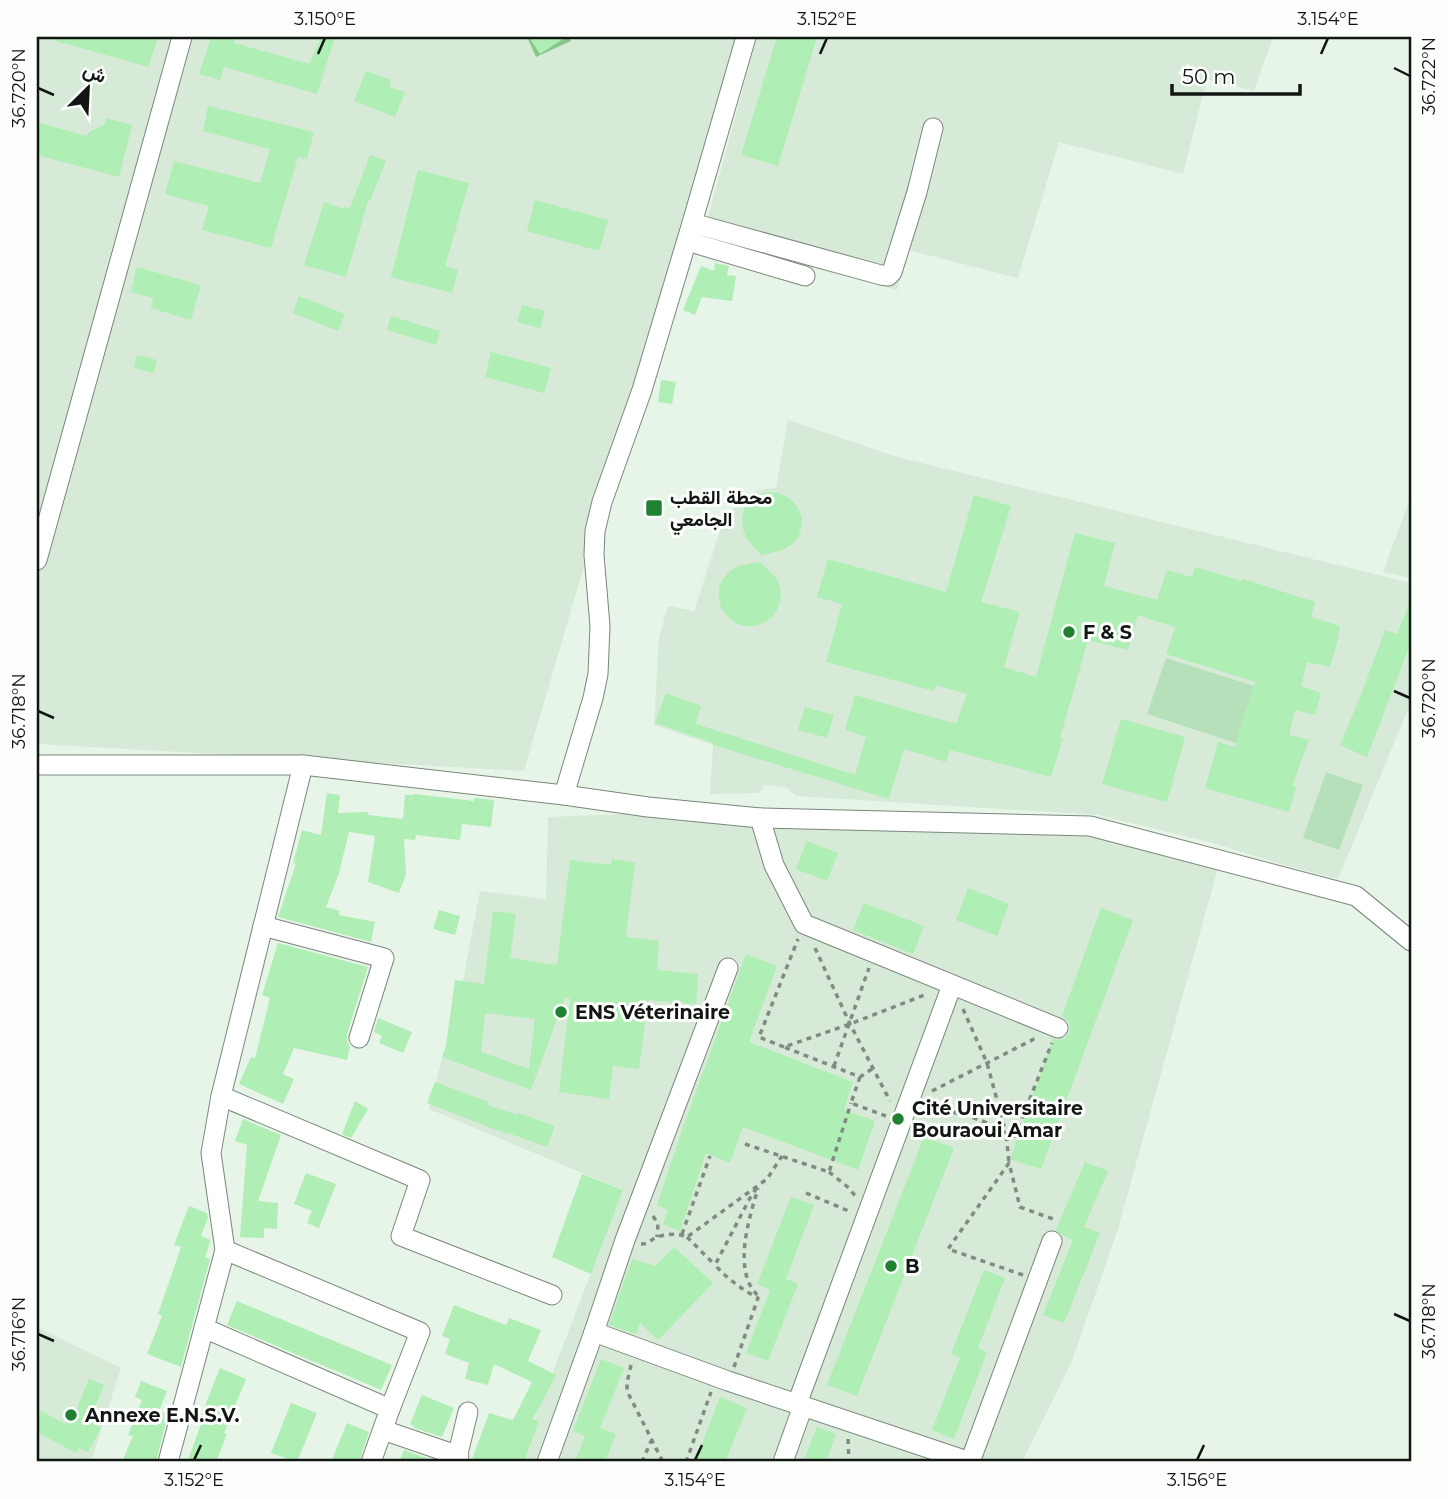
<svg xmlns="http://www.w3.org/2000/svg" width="1448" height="1499" font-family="Montserrat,Vazirmatn,sans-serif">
	<rect width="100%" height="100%" fill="#e7f5e8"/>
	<g fill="#d6ead7">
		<path d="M37,37h702l-215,734 -487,-27z"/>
		<path d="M757,37h516l-19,54 -47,-12 -24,95 -124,-32 -41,136 -110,-28 -11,40 -195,-51z"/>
		<path d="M788,420l109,37 514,126v119l-73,177 -54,-14 -71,-22 -115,-28 -302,-19 -9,-8 -22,-3 -6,8 -49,1 3,-49 -59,-20 5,-88 9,-31 26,5 30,-92 13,-15 18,-13 21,-4z"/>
		<path d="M1411,496v82l-28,-6z"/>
		<path d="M654,813l456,21 111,23 -103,372 -46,132 -50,101h-504l105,-272 -194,-81 35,-134 16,-84 66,8 2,-82z"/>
		<path d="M37,1327l84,41 -30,94h-54z"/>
	</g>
	<g fill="#b6e0b9">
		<path d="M1166,658l88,28 -18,57 -89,-29z"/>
		<path d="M1326,772l37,13 -24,65 -36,-12z"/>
	</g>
	<path fill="#88c68d" d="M527,37h42l2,4 -35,16z"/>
	<g fill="#afeeb4" fill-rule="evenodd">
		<path d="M56,37h102l-10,30 -92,-26z"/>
		<path d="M211,37h25l-2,6 75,21 12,-27h14l-18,57 -93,-27 -4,13 -21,-6z"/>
		<path d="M529,37h37l-26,17z"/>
		<path d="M777,37h40l-39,129 -37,-11z"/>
		<path d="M366,71l25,9 -2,7 16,5 -10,25 -41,-16z"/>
		<path d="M208,106l106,26 -7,27 -9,-2 -27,91 -69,-18 7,-24 -44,-12 9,-33 86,22 10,-34 -67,-18z"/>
		<path d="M107,118l25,7 -13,52 -82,-22v-33l49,14 5,-5 13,-6z"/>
		<path d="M370,155l16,6 -16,40h-2l-22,76 -42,-12 20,-63 20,7v-2l6,1z"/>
		<path d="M418,170l51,13 -24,83 13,4 -6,23 -61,-16z"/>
		<path d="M535,200l73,20 -9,31 -72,-20z"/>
		<path d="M715,263l14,3 -2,9 9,1 -4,25 -30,-4 -7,18 -12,-5 18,-44 13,5z"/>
		<path d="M137,267l64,18 -10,35 -40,-12 2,-10 -22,-6z"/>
		<path d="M299,296l46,18 -7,17 -45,-18z"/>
		<path d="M522,305l23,6 -5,17 -23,-6z"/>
		<path d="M391,316l49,15 -4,14 -49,-15z"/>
		<path d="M491,352l60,16 -7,25 -59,-16z"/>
		<path d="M137,355l20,5 -3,13 -20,-5z"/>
		<path d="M661,380l15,2 -4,22 -14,-2z"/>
		<path d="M768,492l9,1 9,3 8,6 5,8 3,9 -1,10 -3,9 -7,7 -8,5 -22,5 -14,-16 -4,-10 -1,-10 2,-9 6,-9 8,-6z"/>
		<path d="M974,495l37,11 -30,96 39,10 -16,55 32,10 39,-144 40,10 -11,43 53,14 10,-30 25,7 3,-10 47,14 1,-2 72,23 -4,15 29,9 -3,17 -7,24 -23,-5 -6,24 20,7 -6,22 -20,-5 -6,25 20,5 -17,46 4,1 -7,25 -84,-24 13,-46 17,5 20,-65 -89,-28 9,-27 -37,-12 -10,35 -40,-10 -28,98h3l-12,39 -101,-27 -4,12 -42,-13 -15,50 -176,-54v-2l-58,-20 11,-30 35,13 -5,18 159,51 11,-38 -21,-7 10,-35 101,29 11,-30 -31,-9 -2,6 -108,-29 16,-58 -25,-7 11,-38 118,33z"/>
		<path d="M760,562l16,16 4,9 1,11 -3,10 -5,8 -9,7 -9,3h-10l-10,-3 -8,-7 -6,-8 -2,-10v-10l4,-9 7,-8 8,-5z"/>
		<path d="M1411,600v42l-44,115 -27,-12 22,-53 23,-62 12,4z"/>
		<path d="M805,707l29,8 -7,23 -29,-8z"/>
		<path d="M1121,719l64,18 -18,65 -65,-18z"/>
		<path d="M327,793l13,2 -2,18 30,-1v3l35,4 2,-24h9v-1l60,7v-3l20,2 -3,27 -29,-3 -2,16 -44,-5 -1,5 -11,-1 2,35 -7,19 -31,-11 7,-46 -26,-4 -10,41 -13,34 14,4 -1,4 36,7 -4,20 -93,-25 18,-53 -3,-1 9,-33 19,5z"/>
		<path d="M807,841l31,12 -11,28 -31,-12z"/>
		<path d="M612,859l23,4 -9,72h1v2l32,4 -2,29 41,4 -2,30 -48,-4 -9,69 -26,-3 -4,33 -50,-7 11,-93 -5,-2 -34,93 -89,-33 4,-11 9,-66 29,4 9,-73 23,3 -6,44 47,7 13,-105 41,5zM485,1013l50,6 -6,50 -48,-17z"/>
		<path d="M968,888l41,16 -12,32 -41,-16z"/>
		<path d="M864,903l60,23 -11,28 -60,-24z"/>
		<path d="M1101,908l32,12 -92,249 -31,-10 43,-120 6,1 6,-2 5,-6v-5l-2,-6 -6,-5z"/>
		<path d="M439,910l21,6 -5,19 -22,-6z"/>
		<path d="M278,943l90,24 -21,67v7l3,6 -3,13 -53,-12 -11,26 11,5 -11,25 -44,-20 12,-27 4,1 15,-60 -8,-3z"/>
		<path d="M746,954l31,12 -28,76 104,40 -9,28 31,11 -17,49 -115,-43 -13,36 -24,-10 -26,78 -17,-7 5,-14 -11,-5 24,-72z"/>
		<path d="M378,1018l34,14 -9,21 -24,-10 3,-7 -8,-4z"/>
		<path d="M435,1082l54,20 -1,3 29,10 1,-2 37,13 -8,21 -39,-14 -1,1 -80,-31z"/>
		<path d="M355,1101l13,8 -17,29 -9,-4z"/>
		<path d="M243,1119l38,16 -23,66 20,2 -1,26 -13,-1v10l-24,-1 7,-92 -12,-4z"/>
		<path d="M924,1137l30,11 -97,248 -30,-11z"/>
		<path d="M1085,1162l23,9 -24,56 16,6 -36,90 -21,-8 30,-75 -11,-5 -6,-5z"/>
		<path d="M306,1173l30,11 -17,44 -12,-5 5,-12 -18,-7z"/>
		<path d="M582,1174l41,16 -32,84 -39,-17z"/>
		<path d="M791,1197l23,8 -28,74 12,5 -30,77 -22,-8 24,-63 -13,-6z"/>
		<path d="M189,1206l18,7 1,5 -7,18 10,4 -6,17 5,2 -29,108 -34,-13 15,-38 -4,-2 23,-67 -7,-2z"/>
		<path d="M674,1247l39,36 -55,57 -18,-17 -4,11 -27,-9 23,-66 23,7z"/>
		<path d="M984,1270l21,8 -27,70 9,4 -33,87 -22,-9 28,-72 -9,-4z"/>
		<path d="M237,1301l155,64 -11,25 -154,-65z"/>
		<path d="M454,1305l52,20 3,-7 32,12 -13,31 28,14 -23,44 6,2 -15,41h-53l18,-49 24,7 19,-38 -38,-18 -6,21 -23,-6 4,-16 -24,-9 5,-15 -8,-3z"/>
		<path d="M601,1359l23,9 -24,60 16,6 -11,28h-30l10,-26 -12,-5z"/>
		<path d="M220,1368l26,11 -22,54 3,1 -11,28h-35v-3l6,3 16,-43 -3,-1z"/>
		<path d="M89,1379l15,6 -15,36 12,7 -13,24 -9,-4 -3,5 -39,-21v-23l29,15 7,-12 2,1z"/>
		<path d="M141,1381l26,10 -8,20 9,3 -12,48h-34l11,-26 -5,-1 14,-35 -7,-3z"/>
		<path d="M422,1395l32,13 -12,29 -28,-9v-2l-4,-2z"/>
		<path d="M720,1397l27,11 -22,54h-30z"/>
		<path d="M291,1403l26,10 -20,49 -26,-9z"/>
		<path d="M347,1423l22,9 -10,30h-28z"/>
		<path d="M817,1427l19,7 -10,28h-23z"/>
		<path d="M404,1450l28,10 -1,2h-32z"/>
	</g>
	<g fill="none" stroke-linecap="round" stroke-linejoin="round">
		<defs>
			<g id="minor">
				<path d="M692,223l189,52 7,1 4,-4 25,-80 16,-64"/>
				<path d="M687,241l118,35"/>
				<path d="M37,560l145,-523"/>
				<path d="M37,765h266l261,30 84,12 112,11 330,8 266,70 55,45"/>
				<path d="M564,795l29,-97 5,-24 2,-48 -6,-71 1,-24 7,-29 40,-112 50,-167 54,-186"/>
				<path d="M760,818l14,47 30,59 254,104"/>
				<path d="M263,926l121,32 -25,80"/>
				<path d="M728,968l-103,272 -31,92 134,49 242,81 82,-221"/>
				<path d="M221,1096l199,84 -19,56 151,59"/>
				<path d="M225,1250l195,82 -30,77 -19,53"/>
				<path d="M204,1328l186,81"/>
				<path d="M797,1404l155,-419"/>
				<path d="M383,1430l76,26"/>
				<path d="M168,1462l57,-212 -14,-97 10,-57 82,-331"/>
				<path d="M456,1462l12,-50"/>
				<path d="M547,1462l47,-130"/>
				<path d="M783,1462l20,-56"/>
			</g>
		</defs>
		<use href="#minor" stroke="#7a877b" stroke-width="21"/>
		<g stroke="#818b82" stroke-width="3.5" stroke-dasharray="5 5" stroke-linecap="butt">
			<path d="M815,948l35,76 40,77"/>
			<path d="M963,1009l24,54 19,70 9,3 37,-93"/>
			<path d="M784,1047l-25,-10 39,-98"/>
			<path d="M834,1066l35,-98"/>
			<path d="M872,1069l-12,8 -76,-30 66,-23 77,-30"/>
			<path d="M860,1077l-9,26 35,13"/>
			<path d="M932,1091l106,-54"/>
			<path d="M924,1106c29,6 57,11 82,27l3,30"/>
			<path d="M745,1144l84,28 22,-69"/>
			<path d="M829,1172l20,16 7,9"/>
			<path d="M806,1193l45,19"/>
			<path d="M653,1216l5,8 -1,13"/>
			<path d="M682,1234l28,-78"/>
			<path d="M687,1237l28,28"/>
			<path d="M641,1244c8,0 9,-4 16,-7 8,-3 23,-4 30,0l80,-58 15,-23"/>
			<path d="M1023,1275l-75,-26 61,-86 11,44 33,12v4"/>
			<path d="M757,1295c-3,-4 -7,-9 -9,-14 -10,-29 2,-65 10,-93"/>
			<path d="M631,1365l-4,18v8l36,71"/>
			<path d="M734,1367l24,-69c-17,-9 -30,-19 -43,-33l35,-67 8,-12"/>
			<path d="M848,1439l1,23"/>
			<path d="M642,1462l9,-21"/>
			<path d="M686,1462l25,-70"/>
		</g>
		<use href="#minor" stroke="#fff" stroke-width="19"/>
	</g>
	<path fill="none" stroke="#111612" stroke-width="2.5" d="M318,54l7,-16M820,54l7,-16M1321,54l7,-16M1394,68l16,8M38,88l16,7M1394,691l16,7M38,711l16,7M1394,1314l16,7M38,1334l16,7M194,1460l7,-15M695,1460l7,-15M1197,1460l7,-15"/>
	<g fill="#208133" stroke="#fcfefc" stroke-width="2.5">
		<rect x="645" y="499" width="18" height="18" rx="3.5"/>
		<circle cx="1069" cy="632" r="7"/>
		<circle cx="561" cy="1012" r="7"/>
		<circle cx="898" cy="1119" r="7"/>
		<circle cx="891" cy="1266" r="7"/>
		<circle cx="71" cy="1415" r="7"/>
	</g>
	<g text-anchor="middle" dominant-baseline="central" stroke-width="6" stroke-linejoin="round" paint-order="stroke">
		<g font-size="19" font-weight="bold" fill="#111612" stroke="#fcfefc" text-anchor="start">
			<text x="670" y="497">محطة القطب<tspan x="670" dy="22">الجامعي</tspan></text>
			<text x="1083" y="632">F &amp; S</text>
			<text x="575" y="1012">ENS Véterinaire</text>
			<text x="912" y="1108">Cité Universitaire<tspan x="912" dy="22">Bouraoui Amar</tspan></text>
			<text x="905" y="1266">B</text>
			<text x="85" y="1415">Annexe E.N.S.V.</text>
		</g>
	</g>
	<rect width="1448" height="1499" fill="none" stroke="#fcfefc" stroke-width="77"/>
	<g transform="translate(88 88) rotate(24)" stroke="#fcfefc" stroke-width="5" paint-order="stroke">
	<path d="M0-5L12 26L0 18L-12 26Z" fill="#111612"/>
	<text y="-10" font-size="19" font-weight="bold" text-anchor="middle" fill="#111612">ش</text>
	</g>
	<path d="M1172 84v10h128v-10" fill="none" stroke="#111612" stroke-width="3.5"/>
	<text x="1182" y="84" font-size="21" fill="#111612" stroke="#fcfefc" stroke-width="5" paint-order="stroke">50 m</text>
	<rect x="38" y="38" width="1372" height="1422" fill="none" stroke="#111612" stroke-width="2.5"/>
	<g font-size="18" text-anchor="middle" fill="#111612">
		<text x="325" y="25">3.150°E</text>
		<text x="827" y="25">3.152°E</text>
		<text x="1328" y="25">3.154°E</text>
		<text transform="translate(1429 76) rotate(-90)" y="6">36.722°N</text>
		<text transform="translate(19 88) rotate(-90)" y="6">36.720°N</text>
		<text transform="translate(1429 698) rotate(-90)" y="6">36.720°N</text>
		<text transform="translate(19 711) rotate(-90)" y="6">36.718°N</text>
		<text transform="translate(1429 1321) rotate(-90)" y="6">36.718°N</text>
		<text transform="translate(19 1334) rotate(-90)" y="6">36.716°N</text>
		<text x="194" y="1486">3.152°E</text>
		<text x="695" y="1486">3.154°E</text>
		<text x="1197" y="1486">3.156°E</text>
	</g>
</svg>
